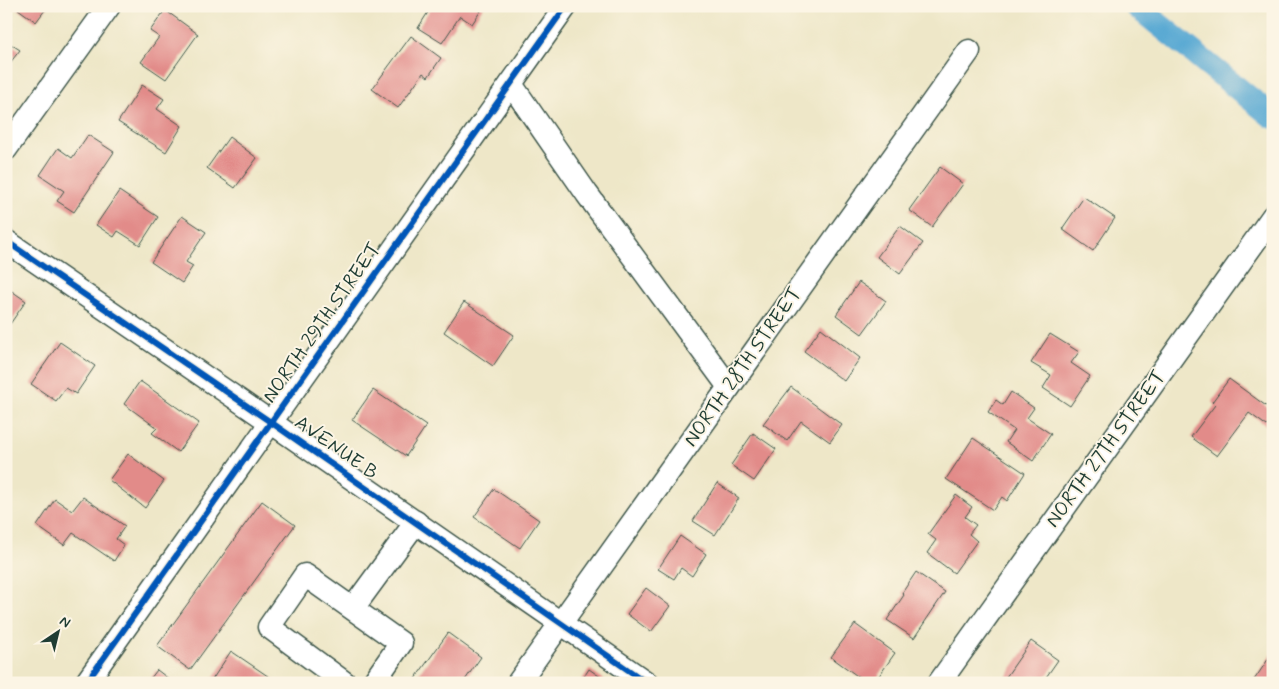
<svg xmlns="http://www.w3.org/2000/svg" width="1279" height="689" font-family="Mynerve,sans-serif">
	<rect width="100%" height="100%" fill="#fcf5e5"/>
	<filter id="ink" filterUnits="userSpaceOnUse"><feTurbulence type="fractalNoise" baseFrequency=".02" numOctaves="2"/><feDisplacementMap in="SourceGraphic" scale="10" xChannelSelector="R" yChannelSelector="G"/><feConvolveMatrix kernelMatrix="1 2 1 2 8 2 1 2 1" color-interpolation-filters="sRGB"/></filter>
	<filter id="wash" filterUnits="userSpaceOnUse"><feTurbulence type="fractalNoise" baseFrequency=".0096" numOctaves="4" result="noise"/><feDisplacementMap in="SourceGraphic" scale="20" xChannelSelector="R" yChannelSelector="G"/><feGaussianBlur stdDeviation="1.12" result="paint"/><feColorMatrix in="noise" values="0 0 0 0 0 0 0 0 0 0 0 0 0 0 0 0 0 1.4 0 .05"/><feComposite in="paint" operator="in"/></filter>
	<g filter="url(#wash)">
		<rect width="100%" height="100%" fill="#eee7c8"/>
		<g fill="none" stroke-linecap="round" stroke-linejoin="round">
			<path stroke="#58a9d3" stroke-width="24" d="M1136,6l137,111"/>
		</g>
		<g id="blocks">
			<g fill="#e28b89">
				<path d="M14,6h34l-12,16z"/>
				<path d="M432,6h52l-12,18 -12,-8 -18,27 -24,-15z"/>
				<path d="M165,10l33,24 -32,45 -25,-17 18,-25 -9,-6z"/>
				<path d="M411,36l30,22 -13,19 -5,-4 -25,35 -26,-19z"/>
				<path d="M6,41l14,9 -14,18z"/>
				<path d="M142,85l22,14 -7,10 25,17 -16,26 -48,-30z"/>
				<path d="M88,135l26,17 -40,60 -17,-11 7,-10 -24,-16 18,-27 14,10z"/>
				<path d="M229,137l28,21 -22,30 -28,-20z"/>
				<path d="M940,167l23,17 -31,43 -23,-17z"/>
				<path d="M119,191l39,26 -18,28 -22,-14 -4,6 -18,-12z"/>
				<path d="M1084,197l31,21 -22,33 -31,-22z"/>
				<path d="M182,216l24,16 -20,30 7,4 -11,17 -31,-21z"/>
				<path d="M900,226l23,17 -23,31 -23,-17z"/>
				<path d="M859,282l27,19 -24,33 -26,-19z"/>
				<path d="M6,287l20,14 -16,23 -4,-3z"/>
				<path d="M464,302l50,33 -21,31 -49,-34z"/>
				<path d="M821,328l39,30 -16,23 -40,-30z"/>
				<path d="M1050,334l29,18 -8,11 19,13 -20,30 -27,-18 8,-13 -20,-12z"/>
				<path d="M60,342l35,24 -19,28 -10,-6 -10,13 -25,-17z"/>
				<path d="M1229,379l44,32v7l-6,8 -18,-13 -32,43 -26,-19 24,-32 -3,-3z"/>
				<path d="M140,381l59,42 -21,29 -26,-19 5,-5 -33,-24z"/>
				<path d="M791,387l51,38 -12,17 -29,-21 -14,20 -24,-17z"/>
				<path d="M373,390l53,36 -20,30 -54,-36z"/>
				<path d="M1011,392l23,16 -7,10 24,16 -18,27 -27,-19 8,-12 -26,-18 8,-12 7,5z"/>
				<path d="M753,433l23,16 -22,32 -23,-16z"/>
				<path d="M973,438l52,35 -18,28 -5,-4 -9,13 -47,-31z"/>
				<path d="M128,454l36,27 -19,27 -36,-28z"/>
				<path d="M717,483l22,15 -24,37 -22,-14z"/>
				<path d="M494,489l45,31 -19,28 -46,-31z"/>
				<path d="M956,495l16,12 -7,10 11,8 -7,9 8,7 -23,32 -27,-20 9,-13 -8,-6z"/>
				<path d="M83,497l42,29 -9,13 8,6 -10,16 -41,-28 -9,12 -27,-19 18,-27 17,12z"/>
				<path d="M262,501l33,24 -105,145 -33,-24z"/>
				<path d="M680,536l26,18 -14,22 -11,-8 -7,11 -16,-10z"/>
				<path d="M916,572l29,20 -31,46 -27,-18 17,-25 -2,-2z"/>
				<path d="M646,588l24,18 -19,26 -24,-18z"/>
				<path d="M855,624l40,29 -21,30h-7l-36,-26z"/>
				<path d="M448,633l33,24 -18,26h-51z"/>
				<path d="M1031,641l27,19 -16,23h-27l-9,-6z"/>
				<path d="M231,651l47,32h-68z"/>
				<path d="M1273,652v31h-21z"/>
				<path d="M589,669l20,14h-29z"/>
				<path d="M157,670l17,13h-27z"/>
			</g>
		</g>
	</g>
	<g filter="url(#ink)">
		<use href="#blocks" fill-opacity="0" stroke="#3e564a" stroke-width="1"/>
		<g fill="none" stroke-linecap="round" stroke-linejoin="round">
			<defs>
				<g id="minor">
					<path d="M511,84l76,110 142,193"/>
					<path d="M6,149l103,-143"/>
					<path d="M6,241l266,182 375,260"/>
					<path d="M353,608l63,-86"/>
					<path d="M86,683l480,-677"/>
					<path d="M345,683l-76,-56 36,-52 96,68 -28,40"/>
					<path d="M518,683l451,-632"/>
					<path d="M939,683l334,-467"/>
				</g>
			</defs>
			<use href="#minor" stroke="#3e564a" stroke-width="25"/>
			<use href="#minor" stroke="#fff" stroke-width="22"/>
			<defs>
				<g id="cycleway">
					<path d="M6,241l266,182 375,260"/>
					<path d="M86,683l480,-677"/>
				</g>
			</defs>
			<use href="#cycleway" stroke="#fcf5e5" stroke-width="9"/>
			<use href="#cycleway" stroke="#0057b8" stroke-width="6"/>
		</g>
	</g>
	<g text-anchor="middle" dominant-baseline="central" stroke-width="4" stroke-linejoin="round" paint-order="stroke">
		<g font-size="20" fill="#1f3d34" stroke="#fcf5e5">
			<text transform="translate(322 323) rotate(-55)">NORTH 29TH STREET</text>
			<text transform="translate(743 367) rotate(-55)">NORTH 28TH STREET</text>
			<text transform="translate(336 448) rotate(35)">AVENUE B</text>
			<text transform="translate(1106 449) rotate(-54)">NORTH 27TH STREET</text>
		</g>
	</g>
	<rect width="1279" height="689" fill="none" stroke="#fcf5e5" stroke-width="25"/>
	<g transform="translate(58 632) rotate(35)" stroke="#fcf5e5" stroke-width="4" paint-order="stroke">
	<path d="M0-4L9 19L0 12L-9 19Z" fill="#1f3d34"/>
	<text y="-8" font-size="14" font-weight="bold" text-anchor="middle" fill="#1f3d34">N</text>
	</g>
</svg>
